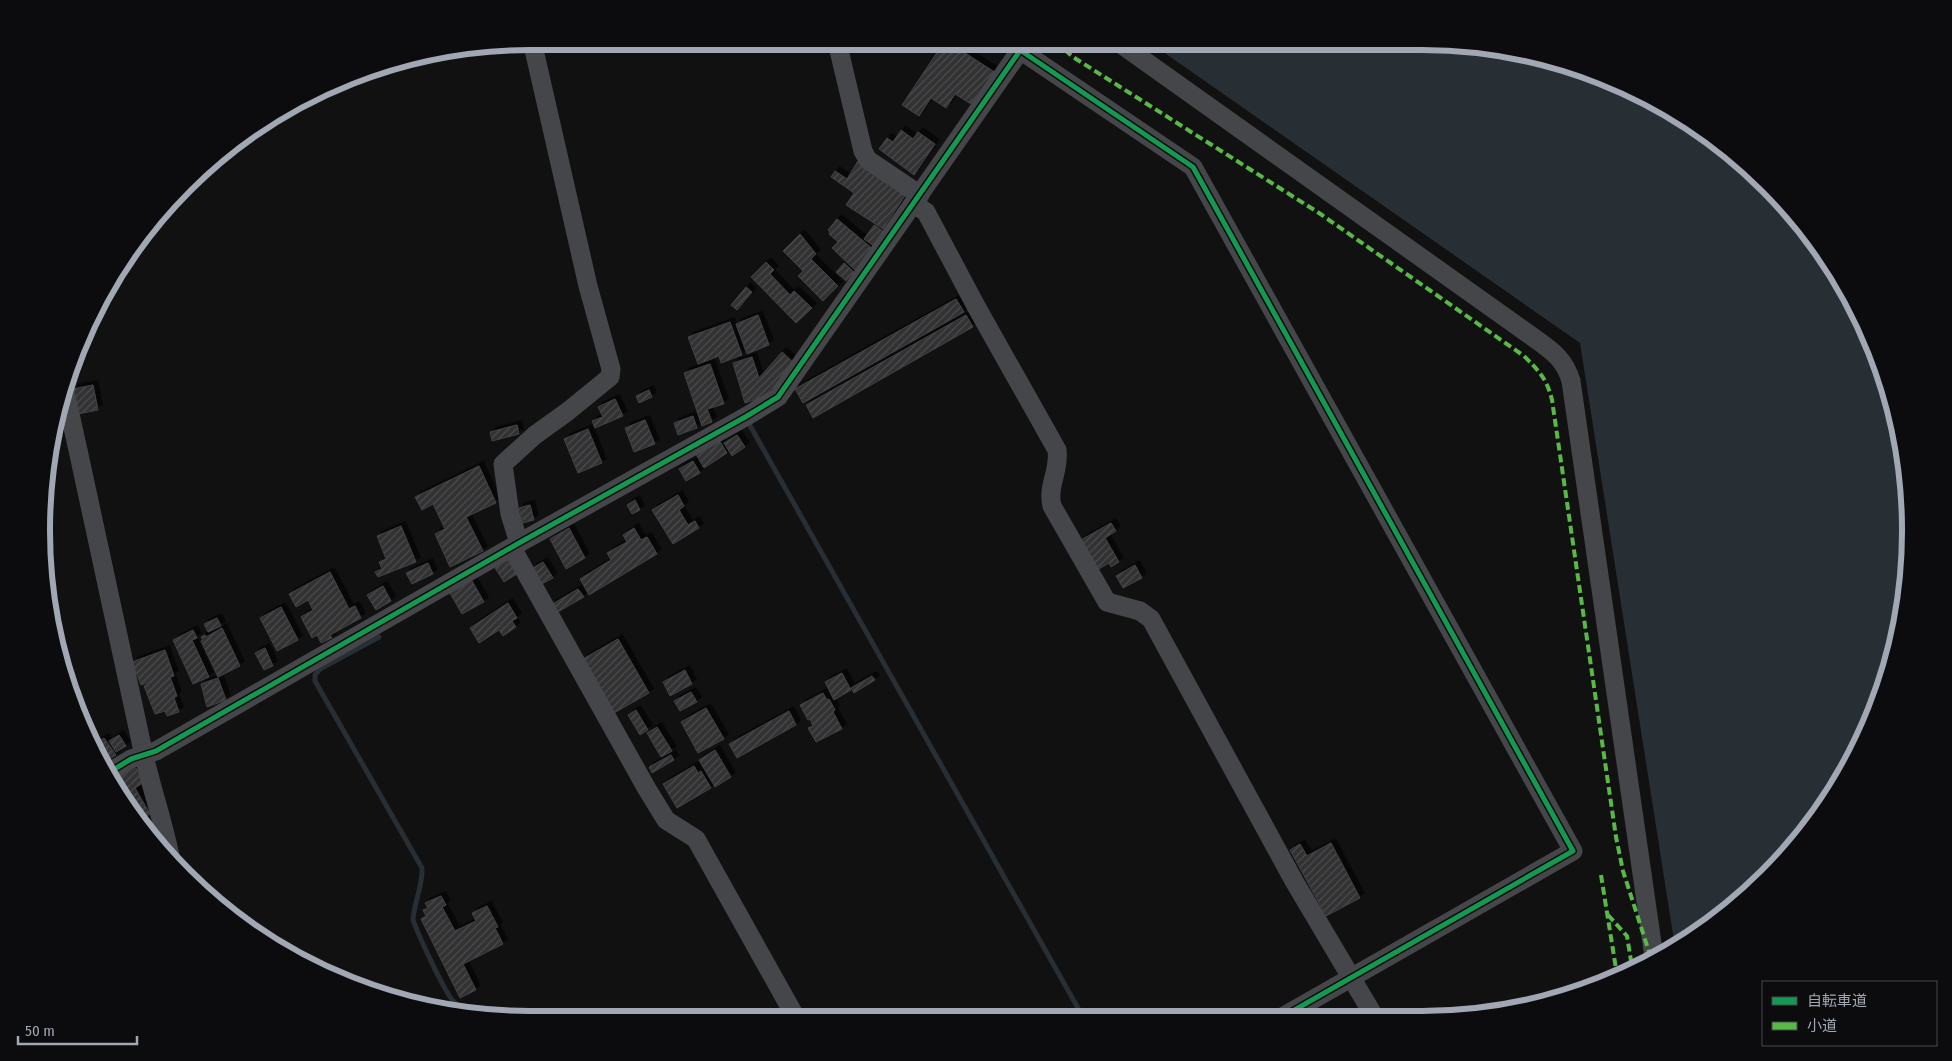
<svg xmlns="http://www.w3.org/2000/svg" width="1952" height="1061" font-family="'Fira Sans Condensed','Noto Sans JP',sans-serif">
	<defs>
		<pattern id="building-hatch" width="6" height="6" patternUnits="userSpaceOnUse" patternTransform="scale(1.25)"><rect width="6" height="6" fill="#313133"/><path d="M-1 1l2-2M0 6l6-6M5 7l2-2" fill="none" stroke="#4c4c4e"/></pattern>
		<filter id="shadow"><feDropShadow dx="4.5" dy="-4.5" stdDeviation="0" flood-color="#0009"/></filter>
	</defs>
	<rect width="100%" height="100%" fill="#111"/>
	<path fill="#272e34" d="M1149,42h304l95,16 118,49 78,55 65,70 51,82 34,90 16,94 -3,96 -22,93 -40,88 -56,78 -96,84 -18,10 -95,-604z"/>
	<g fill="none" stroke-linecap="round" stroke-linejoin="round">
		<g stroke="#272e34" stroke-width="5">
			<path d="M748,422l335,595"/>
			<path d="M379,637l-59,32 -5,6v6l107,187c1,18 -8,34 -9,52 5,14 33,76 42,83 10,8 27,11 40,15"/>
		</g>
	</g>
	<g fill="url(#building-hatch)" stroke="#404145" filter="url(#shadow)">
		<path d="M944,42h4l48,31 -12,20 -4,-2 -9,13 -16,-10 -9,14 -15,-10 -12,18 -17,-11z"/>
		<path d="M901,130l12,9 5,-7 17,12 -21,31 -35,-26 8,-11 6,4z"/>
		<path d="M858,161l48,33 -23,35 -37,-24 8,-12 -23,-16 4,-6 12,8z"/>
		<path d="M837,219l37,31 -18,21 -24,-23 6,-6 -9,-8 1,-2 -2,-2z"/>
		<path d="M874,225l10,7 -10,14 -10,-7z"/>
		<path d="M800,234l16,20 -5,5 27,27 -15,15 -25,-25 5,-5 -20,-20z"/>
		<path d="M766,262l8,8 -4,4 20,21 4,-4 18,17 -16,15 -45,-46z"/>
		<path d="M844,263l10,9 -8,9 -10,-9z"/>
		<path d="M746,287l6,5 -15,18 -6,-5z"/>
		<path d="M956,299l8,13 -161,91 -8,-14z"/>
		<path d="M758,315l11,30 -22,9 -11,-30z"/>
		<path d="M966,315l7,12 -160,91 -7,-13z"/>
		<path d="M730,322l12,33 -21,8 -2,-7 -21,8 -10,-27z"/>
		<path d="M782,352l12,11 -30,34 -19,6 -12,-40 19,-6 7,21z"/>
		<path d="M710,364l14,40 -17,5 5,13 -10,4 -18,-53z"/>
		<path d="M93,385l5,25 -20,4 -5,-25z"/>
		<path d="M649,390l3,7 -13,6 -3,-7z"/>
		<path d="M615,399l8,17 -28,12 -3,-7 11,-4 -5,-10z"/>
		<path d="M693,416l4,12 -19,7 -4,-12z"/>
		<path d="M645,420l10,24 -21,8 -9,-24z"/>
		<path d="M517,425l2,9 -27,7 -2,-9z"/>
		<path d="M588,429l14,34 -24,10 -14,-34z"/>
		<path d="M737,435l8,12 -13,9 -8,-13z"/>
		<path d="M719,440l8,13 -23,15 -8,-14z"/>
		<path d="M693,461l7,12 -14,8 -7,-12z"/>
		<path d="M479,466l17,37 -30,14 17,34 -33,16 -15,-33 10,-5 -12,-25 -11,6 -7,-13z"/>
		<path d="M678,495l6,11 -5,4 9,15 7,-4 4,7 -26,16 -21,-34z"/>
		<path d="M635,500l5,10 -8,4 -5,-9z"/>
		<path d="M530,505l4,15 -11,3 -4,-15z"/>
		<path d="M1111,523l5,8 -11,7 14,24 -8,5 -2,-4 -12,7 -16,-30z"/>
		<path d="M401,526l15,36 -38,15 -3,-5 7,-3 -3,-7 7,-3 -9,-23z"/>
		<path d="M569,528l16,30 -19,11 -16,-30z"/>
		<path d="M634,528l7,12 6,-3 10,17 -68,41 -9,-16 31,-19 -4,-7 20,-11 -4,-7z"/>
		<path d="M508,560l9,14 -13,8 -9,-14z"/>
		<path d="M543,562l10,16 -13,7 -9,-16z"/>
		<path d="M428,563l5,11 -21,10 -6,-11z"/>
		<path d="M1135,565l7,13 -19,10 -7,-12z"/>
		<path d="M330,572l19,37 6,-3 6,12 -31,17 2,3 -11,5 -4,-8 -5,3 -11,-21 12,-7 -5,-10 -12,7 -7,-13z"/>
		<path d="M472,581l12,21 -22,12 -12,-21z"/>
		<path d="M383,586l8,15 -15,9 -9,-15z"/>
		<path d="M578,589l6,8 -28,16 -5,-8z"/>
		<path d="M508,603l9,15 -5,3 4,6 -13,9 -4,-6 -20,13 -9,-15z"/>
		<path d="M281,607l17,33 -21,11 -17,-33z"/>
		<path d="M217,618l4,8 -13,6 -4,-8z"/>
		<path d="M222,628l18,38 -22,11 -17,-36 2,-1 -2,-3 4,-2 1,2z"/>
		<path d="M193,630l4,8 -5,2 17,37 -16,7 -20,-44z"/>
		<path d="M618,639l31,54 -35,20 -31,-54z"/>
		<path d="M265,648l8,18 -9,4 -9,-17z"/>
		<path d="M165,650l9,26 -4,1 7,19 -3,2 5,14 -12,4 -2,-5 -10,3 -11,-28 3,-1v-2l-6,2 -9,-23z"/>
		<path d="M685,670l7,14 -22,12 -7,-14z"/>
		<path d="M842,673l9,17 -17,10 -9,-18z"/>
		<path d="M872,676l3,4 -21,13 -3,-5z"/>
		<path d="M218,678l8,22 -19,7 -6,-23z"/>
		<path d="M691,692l6,10 -17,9 -6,-10z"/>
		<path d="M823,693l4,7 2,-1 6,11 -2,2 9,17 -26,13 -8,-14 5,-2 -3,-7 -2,1 -8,-15z"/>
		<path d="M706,708l18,31 -26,14 -17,-31z"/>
		<path d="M636,710l12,20 -8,5 -12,-20z"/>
		<path d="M789,711l7,14 -59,33 -8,-14z"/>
		<path d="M657,727l15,24 -11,6 -14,-24z"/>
		<path d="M119,735l7,11 -10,6 -7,-11z"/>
		<path d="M104,738l12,17 -13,8 -10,-18z"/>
		<path d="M715,750l16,27 -16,10 -16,-27z"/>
		<path d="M671,755l3,5 -22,13 -3,-6z"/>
		<path d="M694,766l4,7 3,-2 10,17 -34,20 -14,-24z"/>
		<path d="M136,768l8,14 -9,6 15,26 -12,7 -14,-19 -12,-21z"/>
		<path d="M1331,843l29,55 -34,18 -36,-66 10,-6 7,12z"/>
		<path d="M441,896l5,9 -4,2 13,24 21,-10 -4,-8 15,-7 11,21 -3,1 8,16 -40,20 13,26 -16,8 -39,-79 5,-3 -3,-6 5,-2 -3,-5z"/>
	</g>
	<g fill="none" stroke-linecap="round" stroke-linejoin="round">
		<g stroke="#45464a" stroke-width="19">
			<path d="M837,42l26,109 5,9 52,35"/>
			<path d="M1118,42l412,293c19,14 34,22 41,46l83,576"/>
			<path d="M1020,50l173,117 380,684 -289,165"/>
			<path d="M914,204l12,8 51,96 80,142c3,21 -10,35 -5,56l55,96 33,9 11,8 143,262 80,135"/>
			<path d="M64,387c27,121 53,242 79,364 8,37 21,72 28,110"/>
			<path d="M519,543l-9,-29 -7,-50 32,-29 32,-23 43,-35 1,-8 -23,-83 -56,-245"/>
			<path d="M512,548l135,241 19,31 30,19 100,179"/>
			<path d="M108,773l23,-14 25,-8 363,-208 228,-127 31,-19 248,-355"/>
		</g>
		<g stroke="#58b947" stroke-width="4" stroke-dasharray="8 4" stroke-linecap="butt">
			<path d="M1056,42l17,15 246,156 205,143c15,15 23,23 28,44l64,437 7,34 28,87"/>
			<path d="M1601,875l16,100"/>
			<path d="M1608,915l19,21 5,31"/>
		</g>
		<defs>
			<g id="cycleway">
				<path d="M1020,50l173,117 380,684 -289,165"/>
				<path d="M108,773l23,-14 25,-8 363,-208 228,-127 31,-19 248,-355"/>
			</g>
		</defs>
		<use href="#cycleway" stroke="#0c0b0d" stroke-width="8"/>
		<use href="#cycleway" stroke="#139951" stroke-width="5"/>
	</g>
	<path d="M0 0H1952V1061H0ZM530 50H1422A480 480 0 0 1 1902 530V531A480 480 0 0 1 1422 1011H530A480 480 0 0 1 50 531V530A480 480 0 0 1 530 50Z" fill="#0c0b0d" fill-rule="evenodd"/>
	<path fill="none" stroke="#a1a7b3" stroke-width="6" d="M530 50H1422A480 480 0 0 1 1902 530V531A480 480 0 0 1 1422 1011H530A480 480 0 0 1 50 531V530A480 480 0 0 1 530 50Z"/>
	<rect x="1762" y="981" width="175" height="65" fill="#0c0b0d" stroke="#48494f"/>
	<rect x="1772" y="997" width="25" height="8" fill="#139951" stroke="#48494f"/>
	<text x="1807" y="1006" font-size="15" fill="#a1a7b3">自転車道</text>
	<rect x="1772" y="1022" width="25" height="8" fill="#58b947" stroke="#48494f"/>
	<text x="1807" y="1031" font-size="15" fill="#a1a7b3">小道</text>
	<path d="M18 1036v8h119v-8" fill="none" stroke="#a1a7b3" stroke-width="2.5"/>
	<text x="25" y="1036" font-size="15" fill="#a1a7b3" stroke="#0c0b0d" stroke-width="4" paint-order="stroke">50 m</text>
</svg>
